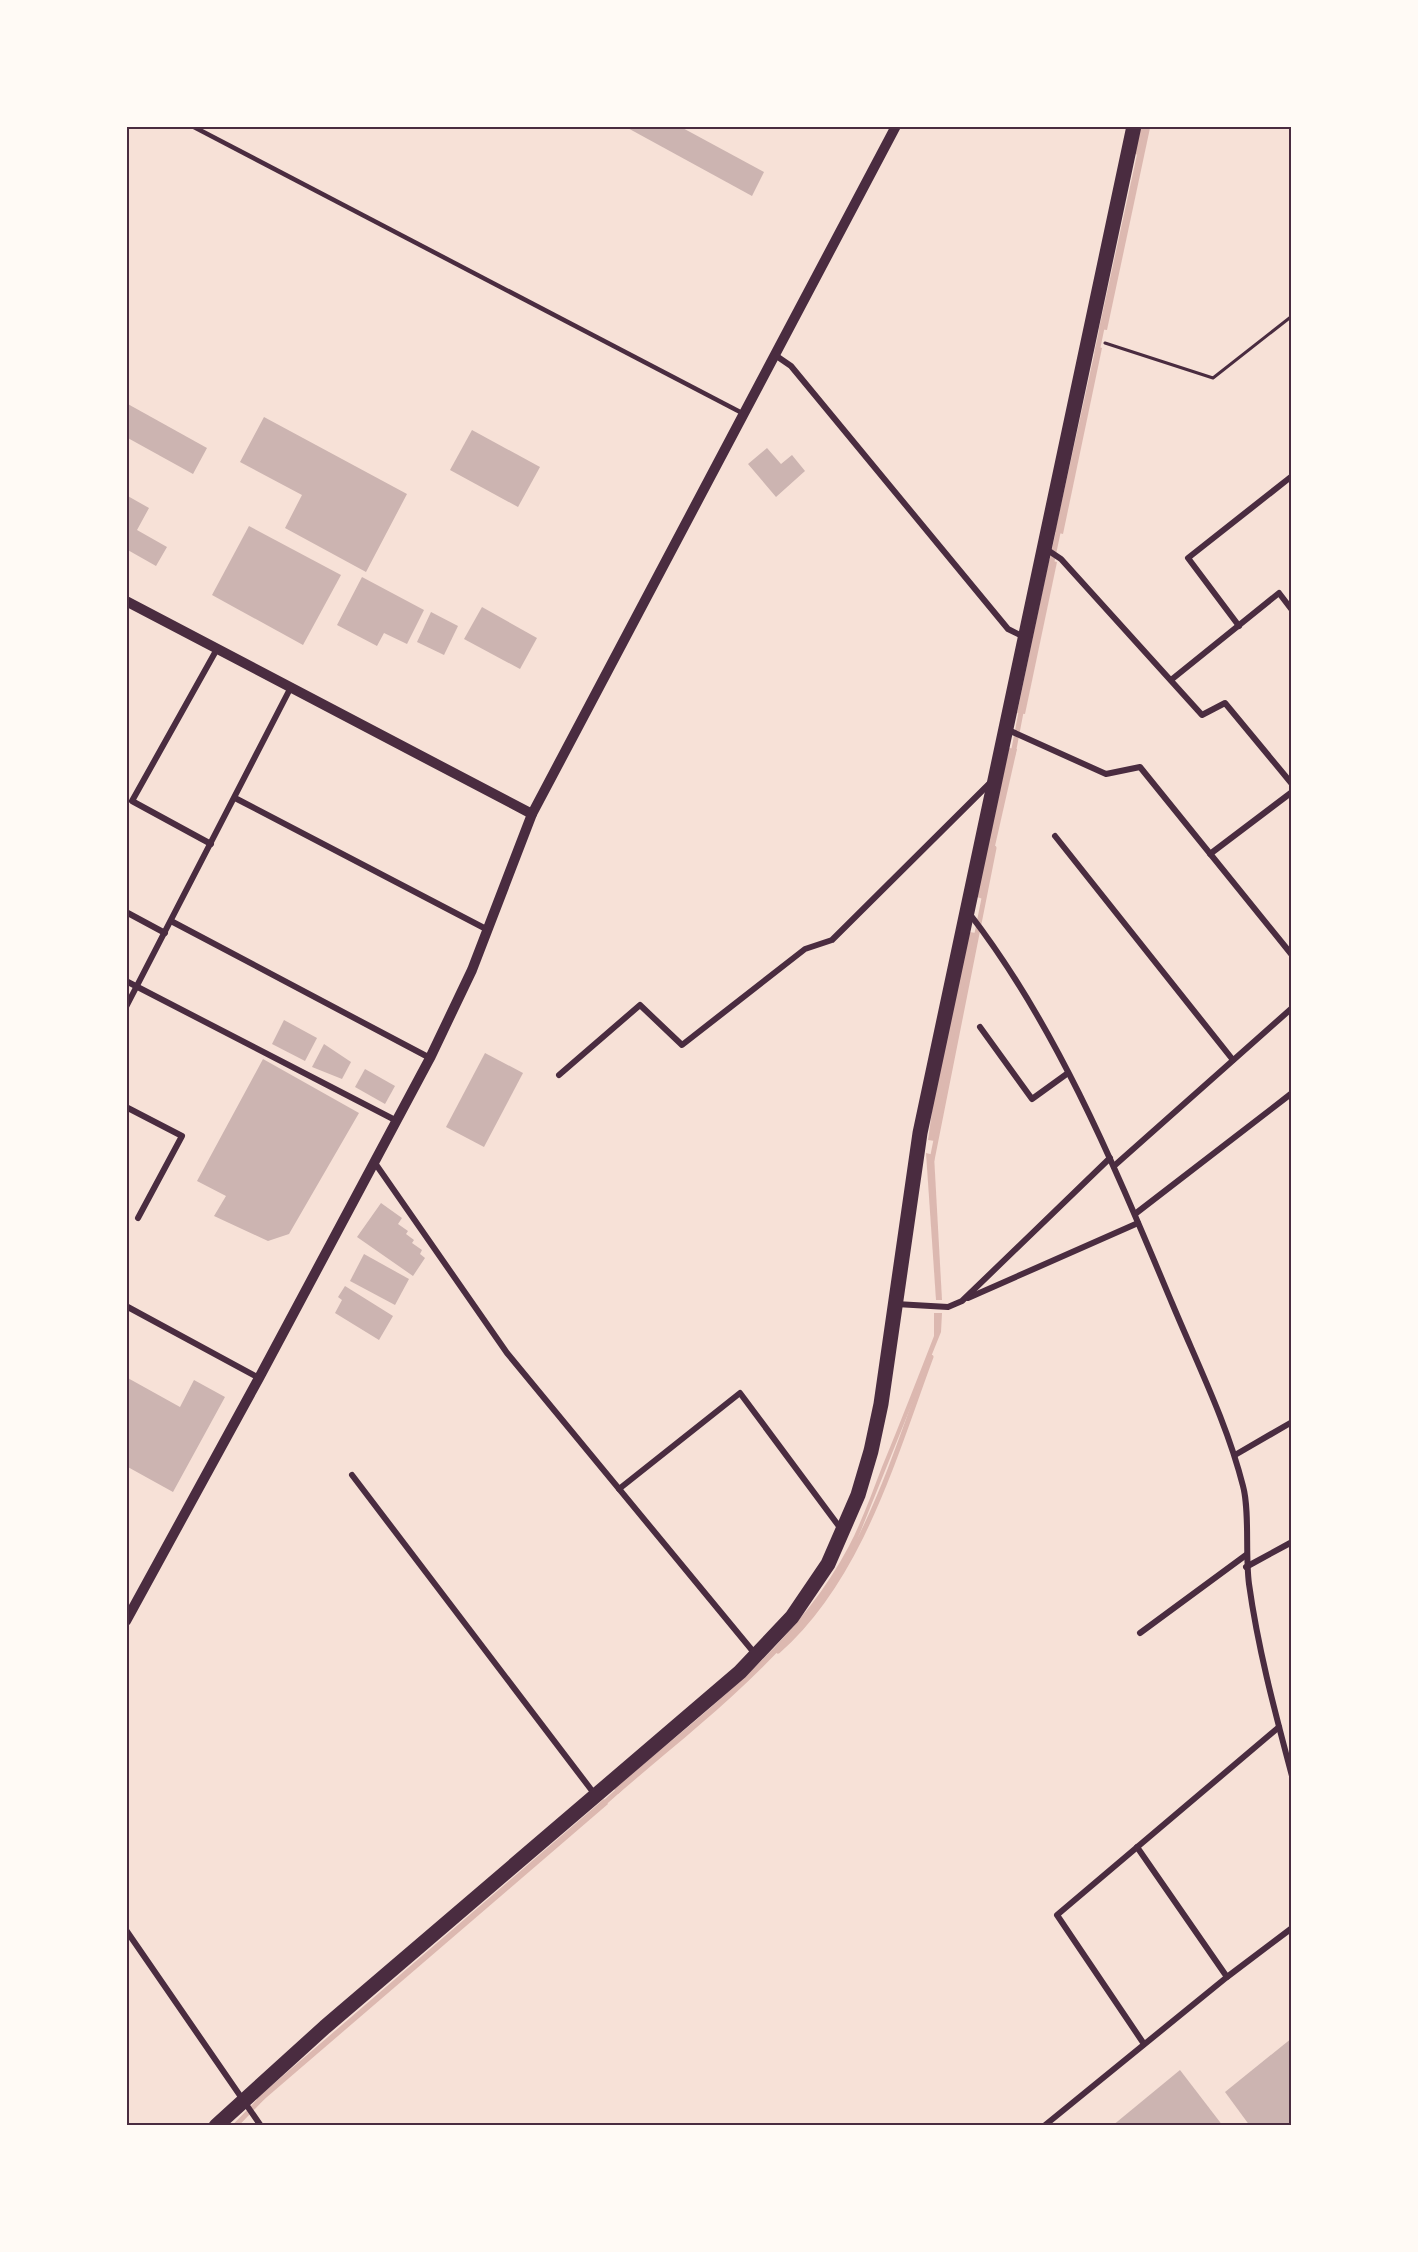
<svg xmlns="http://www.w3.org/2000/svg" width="1418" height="2252" font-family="'PT Sans Narrow',sans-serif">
	<rect width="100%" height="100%" fill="#f7e1d7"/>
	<g fill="#dcb8b0">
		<path d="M1143,127l7,1 -43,202 -8,-1z"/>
		<path d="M1096,346l6,2 -39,186 -8,-2z"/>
		<path d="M1049,560l8,2 -32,152 -8,-1z"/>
		<path d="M1009,748l8,1 -34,150 -6,-2z"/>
		<path d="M969,932l7,1 -41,208 -7,-1 8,-57z"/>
		<path d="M926,1153l8,2 8,145h-6z"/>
		<path d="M934,1313h8l-1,19 -90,223c-57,99 -148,166 -233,239l-4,-5c84,-72 182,-142 235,-243 13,-25 23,-53 33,-79 18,-44 35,-87 52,-131z"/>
		<path d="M604,1799l4,5 -348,299 -4,-4z"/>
	</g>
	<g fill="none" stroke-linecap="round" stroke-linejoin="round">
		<g stroke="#dcb8b0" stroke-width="5">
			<path d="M1137,152l5,-26"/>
			<path d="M1097,352l6,-29"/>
			<path d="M1051,566l8,-38"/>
			<path d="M1013,754l9,-47"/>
			<path d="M932,1160l62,-312"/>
			<path d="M778,1651c82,-72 116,-194 153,-294"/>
			<path d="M602,1805l18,-16"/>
			<path d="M235,2126l28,-29"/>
		</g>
	</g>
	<g fill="#ccb4b1">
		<path d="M624,126h55l85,46 -12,24z"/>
		<path d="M126,403l81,45 -14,26 -67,-37z"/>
		<path d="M264,417l143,77 -41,78 -81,-44 17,-33 -62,-33z"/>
		<path d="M472,430l68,37 -22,40 -68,-37z"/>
		<path d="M767,448l14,16 11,-9 13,16 -29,26 -28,-33z"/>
		<path d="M126,495l23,13 -12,22 30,17 -11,19 -30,-17z"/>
		<path d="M249,526l92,49 -38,70 -91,-50z"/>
		<path d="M362,577l62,33 -17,34 -23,-11 -7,13 -40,-21z"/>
		<path d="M482,607l55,31 -17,31 -56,-30z"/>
		<path d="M431,612l27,14 -14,29 -27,-13z"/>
		<path d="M284,1020l33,18 -12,23 -33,-17z"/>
		<path d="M324,1044l27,18 -9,17 -30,-12z"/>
		<path d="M485,1053l38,20 -39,74 -38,-20z"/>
		<path d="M263,1059l96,54 -70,121 -21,7 -54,-25 12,-20 -29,-15z"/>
		<path d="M365,1069l30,17 -10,18 -30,-17z"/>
		<path d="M381,1203l21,15 -4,6 10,7 -2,3 8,6 -2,3 10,7 -2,4 5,4 -12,18 -56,-39z"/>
		<path d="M364,1254l45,25 -14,26 -45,-24z"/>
		<path d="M345,1286l48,30 -14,24 -44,-27 7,-13 -4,-3z"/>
		<path d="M126,1377l54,30 14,-27 31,17 -52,95 -47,-26z"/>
		<path d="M1292,2038v88h-42l-25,-34z"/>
		<path d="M1180,2070l43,56h-111z"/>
	</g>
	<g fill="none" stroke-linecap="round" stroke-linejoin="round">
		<path stroke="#4a2c40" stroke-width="3" d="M1105,343l108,35 79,-62"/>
		<g stroke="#4a2c40" stroke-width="4.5">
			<path d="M129,126h5"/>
			<path d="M192,126l552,288"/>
		</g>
		<g stroke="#4a2c40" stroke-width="6">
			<path d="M775,355l16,11 217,263 16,8"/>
			<path d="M1046,549l15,10 141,156 23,-12 67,81"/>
			<path d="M1239,626l-51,-68 104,-82"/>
			<path d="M1171,680l108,-87 13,17"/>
			<path d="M1006,729l100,45 34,-7 152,188"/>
			<path d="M235,798l253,132"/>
			<path d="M1055,836l178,224"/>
			<path d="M211,844l-79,-43 85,-152"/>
			<path d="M1210,854l82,-62"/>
			<path d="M126,912l39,21"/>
			<path d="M969,913c89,115 147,257 203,390 25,60 55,120 71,183 7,26 2,68 6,98 9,65 26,128 43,192"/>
			<path d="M171,921l259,137"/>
			<path d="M126,981l271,140"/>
			<path d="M126,1007l165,-320"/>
			<path d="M980,1027l52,72 36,-26"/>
			<path d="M559,1075l81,-70 42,40 123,-96 27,-9 159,-158"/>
			<path d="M126,1107l56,29 -44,82"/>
			<path d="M375,1163l132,190 249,302"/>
			<path d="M1114,1166l178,-158"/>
			<path d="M1135,1214l157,-121"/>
			<path d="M968,1298l170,-75"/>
			<path d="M896,1304l52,3 14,-6 148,-143"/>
			<path d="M126,1306l133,72"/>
			<path d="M1235,1455l57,-33"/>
			<path d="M352,1475l244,321"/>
			<path d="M619,1489l121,-96 101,136"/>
			<path d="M1246,1567l46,-25"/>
			<path d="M1140,1633l106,-78"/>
			<path d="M1137,1847l90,130"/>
			<path d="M126,1930l135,196"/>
			<path d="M1144,2044l-87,-129 222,-188"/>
			<path d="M1044,2126l183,-149 65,-49"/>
		</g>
		<g stroke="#4a2c40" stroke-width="10">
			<path d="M126,601l406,213"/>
			<path d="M126,1621l133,-243 171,-320 42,-88 60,-156 364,-688"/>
		</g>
		<path stroke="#4a2c40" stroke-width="15" d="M216,2126l109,-99 415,-355 52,-55 36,-53 30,-69 13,-44 10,-47 39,-271 214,-1007"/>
	</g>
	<rect width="1418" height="2252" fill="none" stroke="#fffaf5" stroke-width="255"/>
	<rect x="128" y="128" width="1162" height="1996" fill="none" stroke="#4a2c40" stroke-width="2"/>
</svg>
